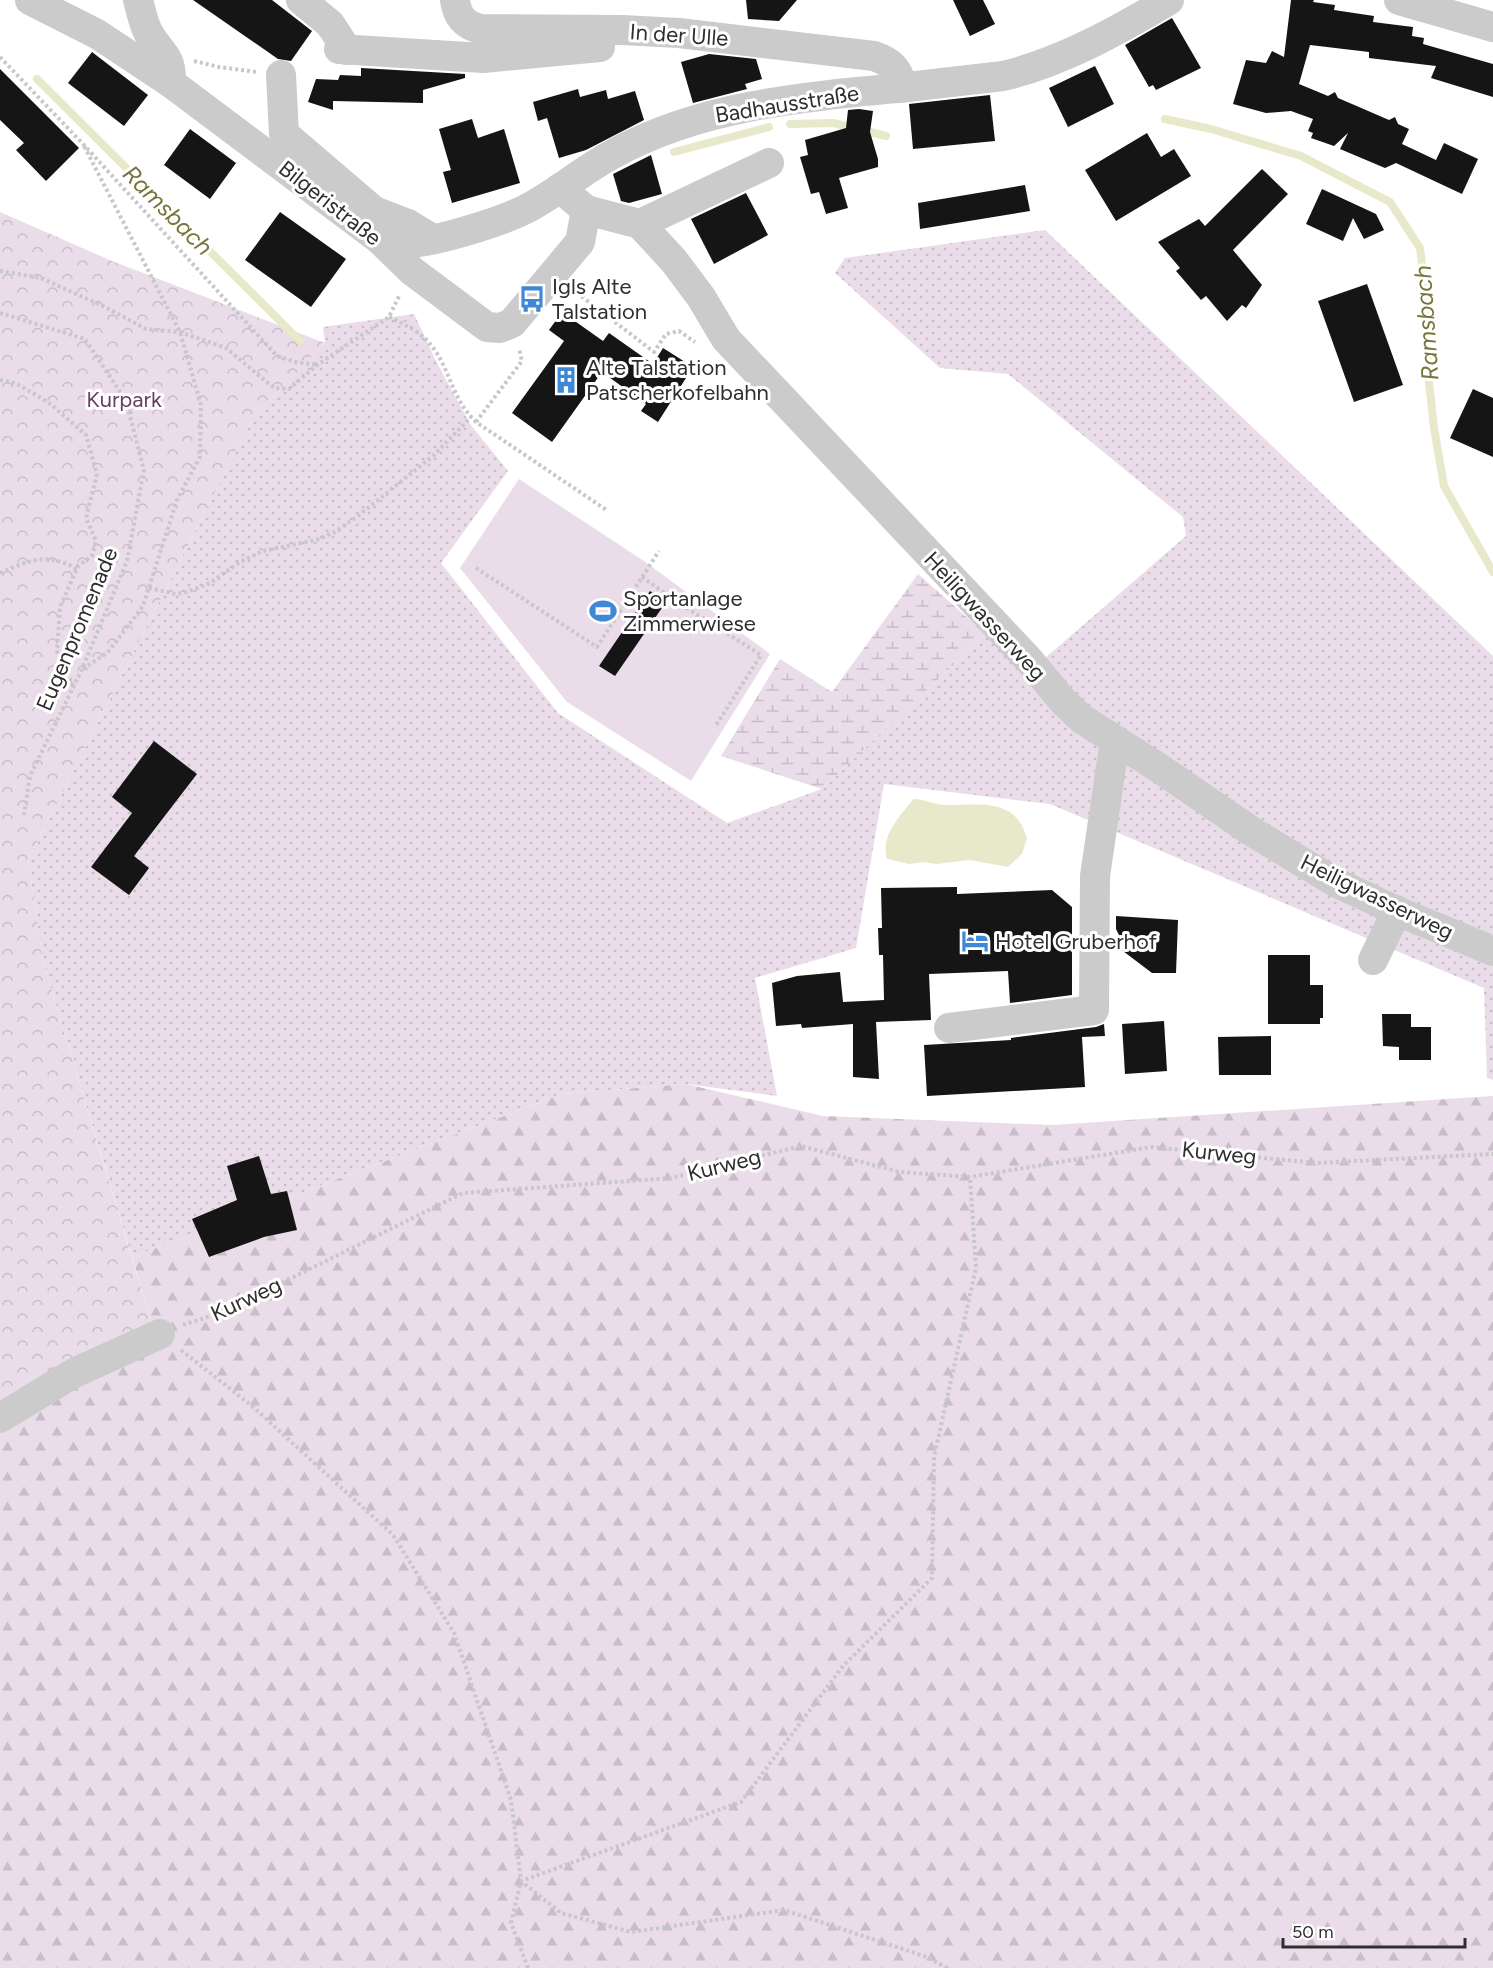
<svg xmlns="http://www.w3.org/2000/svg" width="1493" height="1968" font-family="Figtree,sans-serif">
	<defs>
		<pattern id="grass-dots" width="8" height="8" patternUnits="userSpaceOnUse" patternTransform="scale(1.5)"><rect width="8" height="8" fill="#eadce9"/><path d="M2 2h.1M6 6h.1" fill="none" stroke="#c9bdc8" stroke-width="1.8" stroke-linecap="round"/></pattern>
		<pattern id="forest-firs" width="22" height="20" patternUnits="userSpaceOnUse" patternTransform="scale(1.5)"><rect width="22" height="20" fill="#eadce9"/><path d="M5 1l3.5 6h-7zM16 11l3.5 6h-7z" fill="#c9bdc8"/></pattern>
		<pattern id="wetland-marsh" width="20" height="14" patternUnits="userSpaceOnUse" patternTransform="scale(1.5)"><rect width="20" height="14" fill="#eadce9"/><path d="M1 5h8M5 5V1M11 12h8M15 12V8" fill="none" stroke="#c9bdc8"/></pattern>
		<pattern id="park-crowns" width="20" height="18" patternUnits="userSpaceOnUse" patternTransform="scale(1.5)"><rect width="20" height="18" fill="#eadce9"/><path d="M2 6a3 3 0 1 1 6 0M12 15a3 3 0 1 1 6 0" fill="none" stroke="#c9bdc8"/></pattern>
	</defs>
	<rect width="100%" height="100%" fill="#fff"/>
	<g fill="url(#grass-dots)">
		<path d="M1045,230l448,426v285l-99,-39 -181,-104 -138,-98 -31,-41 142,-123 -3,-19 -175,-143 -68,-6 -105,-95 10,-15z"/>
		<path d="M414,314l23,49 33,61 38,47 -67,92 117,150 169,110 95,-34 164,-155 83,92 424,237v117l-6,-2 -3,-90 -434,-184 -166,-20 -28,164 -101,30 22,118 -91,-12 -124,10 -430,163 -89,-296 -15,-101 224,-441 73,-76 -2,-16z"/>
	</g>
	<path fill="url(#forest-firs)" d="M686,1084l137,32 229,9 441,-29v872h-1493v-540l152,-103 -20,-68 430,-163z"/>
	<path fill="url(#wetland-marsh)" d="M918,574l68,60 -164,155 -101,-33 59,-97 52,33z"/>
	<path fill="url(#park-crowns)" d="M0,212l112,49 213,82 -73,76 -224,441 15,101 109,364 -152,87z"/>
	<path fill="#eadce9" d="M519,479l125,82 126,93 -79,127 -124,-79 -107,-134z"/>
	<path fill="#e8e8ca" d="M913,799c11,0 20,5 32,6 23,1 58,-7 74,16 4,5 6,12 8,17l-5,16 -14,13 -38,-7 -34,4 -13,-2 -14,2 -22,-5c-7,-24 13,-42 26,-60z"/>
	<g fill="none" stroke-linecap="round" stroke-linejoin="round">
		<g stroke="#e8e8ca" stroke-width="8">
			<path d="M37,79l263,262"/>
			<path d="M1165,119l46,10 90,27 89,46 30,46 7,55 1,70 6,55 10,58 49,86"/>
			<path d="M790,124l43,-1 53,13"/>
			<path d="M674,152l95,-25"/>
		</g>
	</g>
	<g fill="#151515">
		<path d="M193,0h79l40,31 -21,30 -13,-2z"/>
		<path d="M746,0h51l-18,21 -31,-2z"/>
		<path d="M953,0h30l12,24 -25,12z"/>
		<path d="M1291,0h23l-1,2 22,3 -1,5 40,6 -1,6 40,5 -1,9 12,2 -1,6 70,20v33l-62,-19 5,-12 -67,-8v-6l-59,-7 -11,39 29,12 7,-4 3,6 21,9 30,13 6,-3 3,7 11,5 -7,15 34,16 8,-17 34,16 -16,35 -66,-31 -11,5 -45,-19 8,-16 -14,13 -23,-8 2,-5 -5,-2 5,-12 -22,-8 -25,2 -33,-9 13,-44 20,3 6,-12 12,6z"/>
		<path d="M1172,18l29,50 -45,22 -3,-5 -4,2 -24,-42z"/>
		<path d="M92,52l56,43 -24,31 -56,-43z"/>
		<path d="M709,54l47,5 6,20 -17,5 2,5 -54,14 -12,-41z"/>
		<path d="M1095,66l19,38 -46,23 -19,-39z"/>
		<path d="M361,68l104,6v4l-42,12v13l-90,-2v9l-25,-8 8,-23 22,1 2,-5 21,1z"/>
		<path d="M0,69l79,79 -33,33 -30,-31 8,-7 -24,-23z"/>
		<path d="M578,89l2,8 26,-7 2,9 27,-8 9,29 -58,30 -27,8 -12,-40 -9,3 -5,-19z"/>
		<path d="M990,95l5,46 -82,8 -4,-45z"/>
		<path d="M859,109l14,2 -3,21 8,27v8l-39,11 9,30 -22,6 -7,-22 -8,2 -11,-37 8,-2 -3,-15 41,-12 2,-18z"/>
		<path d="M472,119l6,19 26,-9 16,54 -68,20 -9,-31 8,-2 -12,-41z"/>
		<path d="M190,129l46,34 -26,36 -46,-34z"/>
		<path d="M1147,133l14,24 13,-8 17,27 -75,45 -31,-51z"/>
		<path d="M651,155l11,39 -33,9 -8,-2 -8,-27z"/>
		<path d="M1262,169l26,25 -55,56 29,35 -16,23 -4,-3 -15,16 -21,-25 -5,4 -25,-29 4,-3 -22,-26 41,-23 6,7z"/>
		<path d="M1025,185l5,26 -110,18 -2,-26z"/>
		<path d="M1322,189l54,25 8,16 -20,9 -11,-21 -10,23 -37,-17z"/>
		<path d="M746,193l22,42 -54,29 -23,-45z"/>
		<path d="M280,212l66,47 -35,48 -66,-47z"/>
		<path d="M1367,284l36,101 -49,17 -36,-101z"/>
		<path d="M562,312l41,29 6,-8 44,31 10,-16 30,19 -35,55 -17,-11 5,-7 -44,-32 -50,70 -40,-29 52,-72 -15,-11z"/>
		<path d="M1473,389l20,9v59l-43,-19z"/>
		<path d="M650,591l16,11 -51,74 -16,-10z"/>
		<path d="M154,741l43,33 -63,82 15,12 -20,27 -38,-28 41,-54 -20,-16z"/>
		<path d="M957,887v7l95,-4 20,17v88l-62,8 -2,-32 -79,3 2,46 -55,2 3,57 -26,-2v-53l-51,4 -1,-4 -25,2 -4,-43 25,-7 43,-4 3,30 41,-2 -1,-45h-4l-1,-27h4l-1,-40z"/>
		<path d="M1116,916l62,4 -2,53h-24l-33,-25v-13l-3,-6z"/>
		<path d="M1268,955h42v30h13v33h-3v6h-52z"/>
		<path d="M1382,1014h29v13h20v33h-32v-13l-16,-1z"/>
		<path d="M1164,1021l3,50 -42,3 -3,-50z"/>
		<path d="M1104,1024l1,12 -23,1 3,50 -158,9 -3,-51 87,-5v-2l85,-11z"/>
		<path d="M1271,1036v39h-52l-1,-38z"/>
		<path d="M259,1156l12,38 16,-3 10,39 -33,7 -55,20 -17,-38 45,-19 -10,-34z"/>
	</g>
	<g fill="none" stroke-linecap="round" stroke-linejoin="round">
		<g stroke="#c8c8c8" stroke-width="4" stroke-dasharray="3 3" stroke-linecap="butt">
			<path d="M0,57l83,87 194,212 18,6 22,3"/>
			<path d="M194,61l25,6 38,5"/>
			<path d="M0,271l41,7 64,29 41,22 34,3 46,16 48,40 15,1 28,-24 72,-48 11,-23"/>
			<path d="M572,289l82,63 12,-18 13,-3 16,11"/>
			<path d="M0,313l85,26 41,62 18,69 -17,91 -45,108 -52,107 -6,39"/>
			<path d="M389,317c15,7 32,15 42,28 20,25 20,53 45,77l132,89"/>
			<path d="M0,380l15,3 33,19 38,33 11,39 -11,44 10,23 -4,15 -14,10 -18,41 -3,44 16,35"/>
			<path d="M476,422l46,-61 -3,-13"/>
			<path d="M476,568l121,79 62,-96"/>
			<path d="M0,573c30,-13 47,-21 77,-4"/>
			<path d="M642,577l37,26 82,52 -46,72"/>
			<path d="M149,588l27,6 11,-2 23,-9 30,-21 23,-11 53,-11 19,-8 23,-16 75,-60 38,-39"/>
			<path d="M83,669l25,-17 35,-46 34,-106 23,-43 1,-52 -21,-73 -97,-188"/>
			<path d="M183,1325l40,-13 240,-119 208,-15 130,-32 99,26 70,5 181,-30 166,16 176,-9"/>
			<path d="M181,1350l71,56 141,129 61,98 57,167 10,81 40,32 70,19 153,-22 143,47 20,11"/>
			<path d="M528,1968l-17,-45 10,-42 220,-79 102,-136 89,-88 2,-121 42,-189 -6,-91"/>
		</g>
		<g stroke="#cbcbcb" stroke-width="30">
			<path d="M30,0l67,34 74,49 208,156 33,32 75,56 13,1 12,-5 68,-81 6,-32"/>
			<path d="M138,0c3,11 5,22 10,32 12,22 24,22 23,51"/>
			<path d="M301,0l29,24 17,26"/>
			<path d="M455,0c2,16 9,25 25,29l142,1 57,3 195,23c17,6 25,13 28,31"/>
			<path d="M1399,0l94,27"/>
			<path d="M339,49l144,9 117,-11"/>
			<path d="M281,75l3,59 90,77 34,13 25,15"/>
			<path d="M560,188l26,22 54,14 34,37 27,36 25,42 302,320 34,41 20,19 77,49 92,63 84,51 62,29 96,40"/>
			<path d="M640,224l129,-61"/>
			<path d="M379,239c9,2 18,5 27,4 28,0 97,-22 122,-35 30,-16 55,-38 85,-54 87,-48 188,-57 286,-66 35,-4 69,-8 104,-12 59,-14 114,-45 166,-76"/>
			<path d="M1373,960l24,-49"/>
			<path d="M949,1028l145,-18 1,-134 20,-136"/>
			<path d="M0,1418l74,-45 86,-39"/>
		</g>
	</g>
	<defs>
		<symbol id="bus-bare" viewBox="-9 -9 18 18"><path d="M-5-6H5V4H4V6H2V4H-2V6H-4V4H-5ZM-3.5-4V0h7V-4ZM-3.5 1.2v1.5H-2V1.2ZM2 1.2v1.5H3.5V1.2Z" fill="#3e88d6" stroke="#fff" stroke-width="2.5" paint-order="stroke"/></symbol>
		<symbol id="building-bare" viewBox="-9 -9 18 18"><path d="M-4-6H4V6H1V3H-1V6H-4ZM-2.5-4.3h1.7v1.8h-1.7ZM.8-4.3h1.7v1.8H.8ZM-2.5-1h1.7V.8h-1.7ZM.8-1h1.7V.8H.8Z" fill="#3e88d6" stroke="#fff" stroke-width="2.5" paint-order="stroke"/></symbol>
		<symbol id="stadium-bare" viewBox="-9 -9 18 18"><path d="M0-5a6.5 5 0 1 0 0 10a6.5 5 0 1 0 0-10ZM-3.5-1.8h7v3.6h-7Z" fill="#3e88d6" stroke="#fff" stroke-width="2.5" paint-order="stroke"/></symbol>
		<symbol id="hotel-bare" viewBox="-9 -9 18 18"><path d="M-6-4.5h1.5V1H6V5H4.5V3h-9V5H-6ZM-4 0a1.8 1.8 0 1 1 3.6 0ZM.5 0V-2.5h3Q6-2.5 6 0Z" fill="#3e88d6" stroke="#fff" stroke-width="2.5" paint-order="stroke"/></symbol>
	</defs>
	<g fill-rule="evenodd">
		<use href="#bus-bare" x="513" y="280" width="38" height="38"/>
		<use href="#building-bare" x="547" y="361" width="38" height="38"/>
		<use href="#stadium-bare" x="584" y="592" width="38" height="38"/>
		<use href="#hotel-bare" x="956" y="922" width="38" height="38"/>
	</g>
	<g text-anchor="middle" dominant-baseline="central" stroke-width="6" stroke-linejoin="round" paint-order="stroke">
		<g font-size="22" fill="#2e2e2e" stroke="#fff">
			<text transform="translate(679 35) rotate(4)">In der Ulle</text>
			<text transform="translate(787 104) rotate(-9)">Badhausstraße</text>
			<text transform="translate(330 203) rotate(38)">Bilgeristraße</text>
			<text transform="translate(985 616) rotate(47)">Heiligwasserweg</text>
			<text transform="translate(77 629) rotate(-67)">Eugenpromenade</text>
			<text transform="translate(1377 897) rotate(26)">Heiligwasserweg</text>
			<text transform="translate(1219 1153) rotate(6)">Kurweg</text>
			<text transform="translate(724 1165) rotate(-14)">Kurweg</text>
			<text transform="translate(246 1299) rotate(-25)">Kurweg</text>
		</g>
		<g font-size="22" fill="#2e2e2e" stroke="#fff" text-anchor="start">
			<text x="552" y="286">Igls Alte<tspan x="552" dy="25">Talstation</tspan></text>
			<text x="586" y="367">Alte Talstation<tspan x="586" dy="25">Patscherkofelbahn</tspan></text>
			<text x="623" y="598">Sportanlage<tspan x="623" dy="25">Zimmerwiese</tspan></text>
			<text x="995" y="941">Hotel Gruberhof</text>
		</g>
		<g font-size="22" fill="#653f61" stroke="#fff">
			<text x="124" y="399">Kurpark</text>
		</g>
		<g font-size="24" font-style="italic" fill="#77753b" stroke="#fff">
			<text transform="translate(168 210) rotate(45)">Ramsbach</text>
			<text transform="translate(1426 323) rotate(-94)">Ramsbach</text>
		</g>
	</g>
	<path d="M1283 1938v9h182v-9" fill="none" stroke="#2e2e2e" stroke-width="3"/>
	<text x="1292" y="1938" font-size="18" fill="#2e2e2e" stroke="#ffffff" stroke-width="4.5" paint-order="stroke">50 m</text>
</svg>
